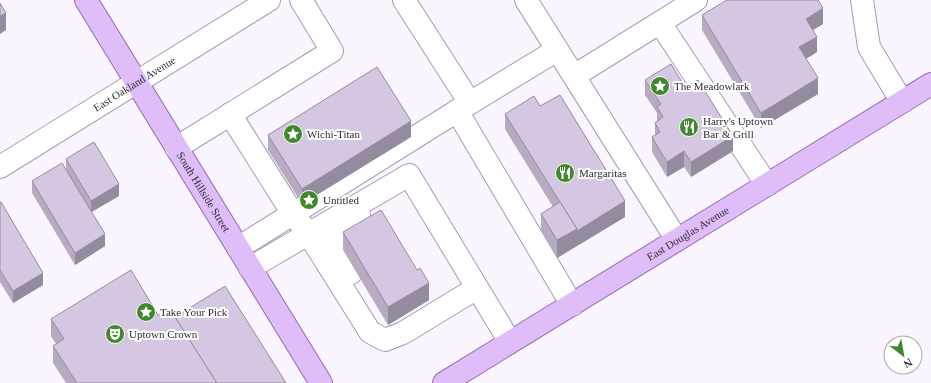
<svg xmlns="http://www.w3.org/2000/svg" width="931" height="383" font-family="'Times New Roman',serif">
	<rect width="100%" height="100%" fill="#faf5ff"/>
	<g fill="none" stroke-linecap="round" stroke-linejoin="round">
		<defs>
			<g id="minor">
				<path d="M404,0l66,103"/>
				<path d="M526,0l151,240"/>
				<path d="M862,0l7,47 33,55"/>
				<path d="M660,23l107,162"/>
				<path d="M557,50l-100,61 115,194"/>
				<path d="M574,76l122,-76"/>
				<path d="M230,114l63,100 15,19 62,99 15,8 18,-7 74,-45"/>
				<path d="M176,148l156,-97 -31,-51"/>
				<path id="s1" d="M0,167l269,-167"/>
				<path d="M238,248l219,-137"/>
				<path d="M250,268l159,-93 101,167"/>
				<path d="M351,273c-5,-7 -13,-17 -16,-25 -6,-15 14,-26 24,-33"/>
			</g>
			<g id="major">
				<path id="s2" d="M86,0l235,383"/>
				<path id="s3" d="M444,383l487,-299"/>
			</g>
		</defs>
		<use href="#minor" stroke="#a89bb3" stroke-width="24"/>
		<use href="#major" stroke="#936db0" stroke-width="24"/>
		<use href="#minor" stroke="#fff" stroke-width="22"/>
		<use href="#major" stroke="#dfbdf8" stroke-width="22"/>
	</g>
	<g fill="#b7abc2">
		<path d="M702,15l121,9 -10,6 4,22 -11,7 12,35 -57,34 -59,-98z"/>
		<path d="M645,80l40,7 48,64 -42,26 -7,-10 -17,10 -15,-25v-15l3,-2v-12l2,-2v-8l-12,-18z"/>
		<path d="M540,106l85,111 -68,41 -16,-27v-17l12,-7 -48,-78v-15z"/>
		<path d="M268,135l143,2 -109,67 -34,-54z"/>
		<path d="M66,159l53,37 -27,16 13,34 -30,19 -43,-72v-12l34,-12z"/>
		<path d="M0,202l43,83 -30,18 -13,-21z"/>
		<path d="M343,232l86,68 -41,25 -45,-75z"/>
		<path d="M158,315l17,2 111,66h-220l-13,-20v-17l3,-2 -5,-8v-17z"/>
	</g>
	<g fill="#958b9e">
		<path d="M823,8v16l-17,10v-15z"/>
		<path d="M6,13v17l-6,4v-18z"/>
		<path d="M817,37v15l-18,11v-16z"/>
		<path d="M818,78v16l-57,34v-15z"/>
		<path d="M411,121v16l-109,67v-15z"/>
		<path d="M733,136v15l-42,26v-15z"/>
		<path d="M684,151v16l-17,10v-15z"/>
		<path d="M119,184v12l-28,16v-11z"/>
		<path d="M625,201v16l-68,41v-18z"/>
		<path d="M105,234v12l-30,19v-12z"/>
		<path d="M43,273v12l-30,18v-12z"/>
		<path d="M429,283v17l-41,25v-18z"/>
	</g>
	<g fill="#d5c7e1" stroke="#958b9e">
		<path d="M727,0h91l5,8 -17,11 11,18 -18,10 19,31 -57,35 -59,-98z"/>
		<path d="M0,3l6,10 -6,3z"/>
		<path d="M671,64l14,23 13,-7 35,56 -42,26 -7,-11 -17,11 -15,-25 8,-5 -5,-9 8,-6 -6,-10 4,-3 -16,-24z"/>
		<path d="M377,67l34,54 -109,68 -34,-54z"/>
		<path d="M560,95l65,106 -48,30v-2l-17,-27 -55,-88 29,-18 6,10z"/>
		<path d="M94,142l25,42 -28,17 -25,-42z"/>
		<path d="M62,163l43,71 -30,19 -43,-72z"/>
		<path d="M0,202h1l42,71 -30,18 -13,-21z"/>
		<path d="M560,202l17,27 -20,11 -16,-26z"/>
		<path d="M381,210l36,60 3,-2 9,15 -41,24 -45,-75z"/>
		<path d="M131,270l27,45h16l43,68h-140l-24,-37 11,-7 -13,-20z"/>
		<path d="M225,286l61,97h-69l-42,-66z"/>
	</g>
	<defs>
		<symbol id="sight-disc" viewBox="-11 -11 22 22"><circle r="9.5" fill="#41872d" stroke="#fff"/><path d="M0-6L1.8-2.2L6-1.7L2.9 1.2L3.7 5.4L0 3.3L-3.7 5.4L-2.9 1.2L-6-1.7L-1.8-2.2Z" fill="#fff"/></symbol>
		<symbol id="restaurant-disc" viewBox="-11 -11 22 22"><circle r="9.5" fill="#41872d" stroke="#fff"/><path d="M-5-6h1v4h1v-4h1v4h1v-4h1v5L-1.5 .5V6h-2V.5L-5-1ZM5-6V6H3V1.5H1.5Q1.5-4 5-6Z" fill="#fff"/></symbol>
		<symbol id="theatre-disc" viewBox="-11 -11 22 22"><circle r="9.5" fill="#41872d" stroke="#fff"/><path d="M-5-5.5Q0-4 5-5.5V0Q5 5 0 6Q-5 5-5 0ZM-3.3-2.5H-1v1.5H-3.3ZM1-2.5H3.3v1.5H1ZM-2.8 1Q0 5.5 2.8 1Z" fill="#fff"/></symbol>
	</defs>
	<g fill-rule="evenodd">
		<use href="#sight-disc" x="649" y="75" width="22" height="22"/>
		<use href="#restaurant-disc" x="678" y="116" width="22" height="22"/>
		<use href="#sight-disc" x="282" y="123" width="22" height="22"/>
		<use href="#restaurant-disc" x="554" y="162" width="22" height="22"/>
		<use href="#sight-disc" x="298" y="189" width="22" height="22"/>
		<use href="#sight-disc" x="135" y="301" width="22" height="22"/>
		<use href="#theatre-disc" x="104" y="323" width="22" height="22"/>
	</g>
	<g text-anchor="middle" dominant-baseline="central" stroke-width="4" stroke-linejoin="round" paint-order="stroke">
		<g font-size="11" fill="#2e2933" stroke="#fff">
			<text stroke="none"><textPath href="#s1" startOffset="158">East Oakland Avenue</textPath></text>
			<text stroke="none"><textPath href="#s2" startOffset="225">South Hillside Street</textPath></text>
			<text stroke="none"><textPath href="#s3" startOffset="286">East Douglas Avenue</textPath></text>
		</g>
		<g font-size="11" fill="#2e2933" stroke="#fff" text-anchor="start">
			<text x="674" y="86">The Meadowlark</text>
			<text x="703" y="121">Harry's Uptown<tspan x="703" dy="13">Bar &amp; Grill</tspan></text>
			<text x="307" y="134">Wichi-Titan</text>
			<text x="579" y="173">Margaritas</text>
			<text x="323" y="200">Untitled</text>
			<text x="160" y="312">Take Your Pick</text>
			<text x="129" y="334">Uptown Crown</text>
		</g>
	</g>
	<g transform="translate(903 355) rotate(149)"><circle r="19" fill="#ffffff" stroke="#aba9ad"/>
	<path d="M0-3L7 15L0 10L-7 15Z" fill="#41872d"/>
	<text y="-6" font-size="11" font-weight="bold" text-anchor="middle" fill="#2e2933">N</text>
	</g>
</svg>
